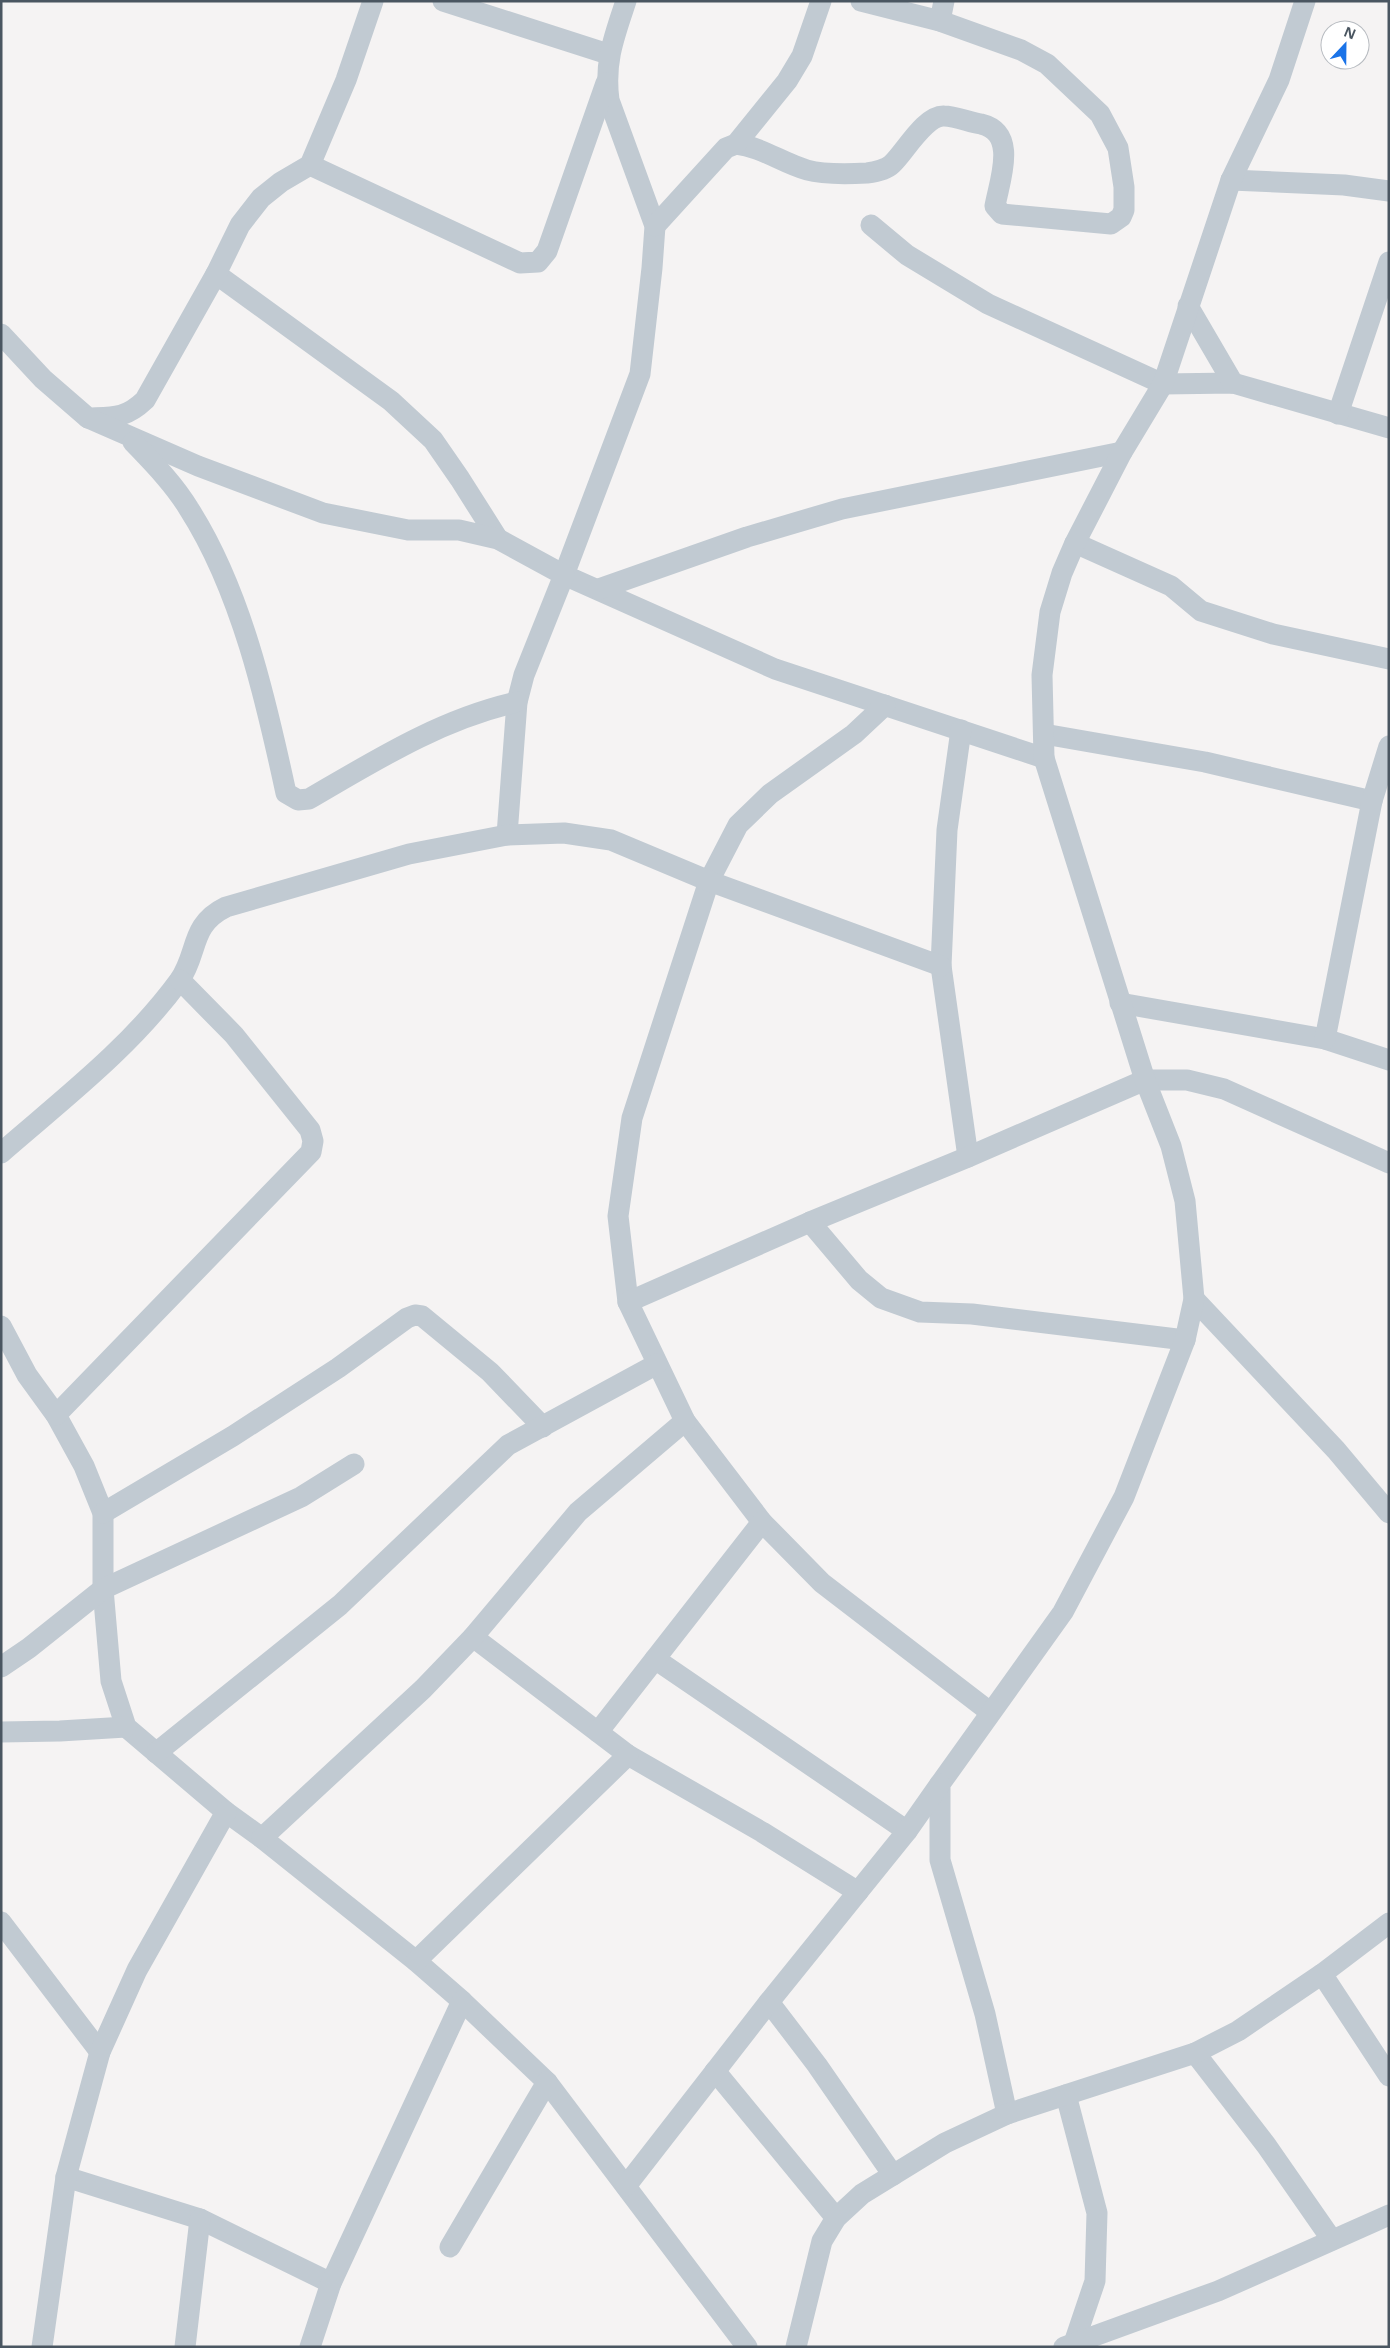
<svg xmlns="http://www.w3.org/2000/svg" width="1390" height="2348" font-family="'Open Sans',sans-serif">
	<rect width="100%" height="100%" fill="#f5f3f3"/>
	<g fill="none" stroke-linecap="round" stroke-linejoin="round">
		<g stroke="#c1cad2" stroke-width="21">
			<path d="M443,1l165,53"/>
			<path d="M626,1c-12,36 -22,61 -17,99l46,126 -3,42 -12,106 -76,201 211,94 269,89"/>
			<path d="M940,21l4,-20"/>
			<path d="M736,144c26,3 46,19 71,26 18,5 42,4 60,3 8,-1 20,-4 25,-9 13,-12 33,-49 52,-48 11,0 25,6 37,8 37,9 19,55 14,82l7,8 109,10 10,-7 3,-7v-23l-6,-39 -18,-34 -53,-50 -26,-14 -81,-29 -79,-20"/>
			<path d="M310,165l210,98 18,-1 9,-11 59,-168"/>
			<path d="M1231,180l113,5 45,6"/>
			<path d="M871,225l36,30 81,49 175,80 70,-1 156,45"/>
			<path d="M655,226l71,-78 10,-4 51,-63 15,-25 19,-55"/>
			<path d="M216,274l175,127 42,39 27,39 38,60"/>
			<path d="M1188,306l45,77"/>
			<path d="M1,334l42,45 45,39c25,-1 37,1 57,-18l71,-126 24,-49 21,-27 20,-16 29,-17 36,-85 27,-79"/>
			<path d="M1338,414l51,-152"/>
			<path d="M88,418l110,48 125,47 85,17h51l39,9 66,36 -40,100 -7,27 -10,133"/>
			<path d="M133,442c20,21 41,42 56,67 52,81 77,191 97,284l12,7 11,-1c67,-39 132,-80 208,-97"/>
			<path d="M1075,543l96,43 30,25 72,23 116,25"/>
			<path d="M599,589l148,-52 95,-28 280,-57"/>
			<path d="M885,705l-31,29 -84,60 -32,31 -29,56 -77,237 -14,98 10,86 57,119 77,101 60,61 168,129"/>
			<path d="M961,730l-14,100 -6,136 27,191"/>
			<path d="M1044,734l161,28 167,39"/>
			<path d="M1120,1003l205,36 64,21"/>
			<path d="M1325,1039l47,-238 17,-55"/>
			<path d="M1,1153c62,-54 129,-105 178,-172 20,-28 10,-56 47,-74l183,-53 98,-19 57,-2 47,7 98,41 232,85"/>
			<path d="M810,1222l49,58 22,18 39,14 52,2 213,26"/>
			<path d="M1194,1299l142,151 53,63"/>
			<path d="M628,1302l182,-80 158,-65 177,-77h42l37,9 165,74"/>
			<path d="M1,1326l26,49 29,40 28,51 19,47v76l8,92 15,46 100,85 36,26 154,123 46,40 85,81 200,265"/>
			<path d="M56,1415l255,-263 2,-11 -3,-11 -76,-95 -54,-55"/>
			<path d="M103,1513l130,-77 105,-68 69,-50 8,-3 7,1 68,56 53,55"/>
			<path d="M473,1637l155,118 134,77 96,60"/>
			<path d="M655,1659l252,172"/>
			<path d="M1,1667l28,-19 74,-59 198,-92 53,-33"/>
			<path d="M1,1732l59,-1 66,-4"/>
			<path d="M598,1732l164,-210"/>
			<path d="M156,1753l184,-148 168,-160 149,-81"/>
			<path d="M262,1838l161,-149 50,-52 105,-125 107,-91"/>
			<path d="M1,1922l99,130"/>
			<path d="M416,1961l212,-206"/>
			<path d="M1322,1974l67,102"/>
			<path d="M769,2002l48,63 76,110"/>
			<path d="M1195,2053l71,92 66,95"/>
			<path d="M715,2071l121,147"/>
			<path d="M1066,2095l31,118 -2,68 -21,62"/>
			<path d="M1007,2114l-22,-100 -45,-154v-76l123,-172 61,-115 61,-157 9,-41 -9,-98 -14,-55 -26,-66 -101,-322 -2,-83 8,-63 12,-39 13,-30 47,-91 41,-68 68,-204 48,-100 26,-79"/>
			<path d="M66,2177l134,42 131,64"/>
			<path d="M626,2186l143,-184 138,-171 33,-47"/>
			<path d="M450,2247l97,-165"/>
			<path d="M42,2347l24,-170 34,-125 37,-82 89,-158"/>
			<path d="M185,2347l15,-128"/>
			<path d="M310,2347l21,-64 131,-282"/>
			<path d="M796,2347l26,-106 14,-23 26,-24 83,-51 62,-29 188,-61 43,-22 84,-57 67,-51"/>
			<path d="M1064,2347l154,-56 171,-76"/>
		</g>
	</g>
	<rect width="1390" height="2348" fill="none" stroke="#4a5661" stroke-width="5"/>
	<g transform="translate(1345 45) rotate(22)"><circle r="24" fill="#ffffff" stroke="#b7bbc0"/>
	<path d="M0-4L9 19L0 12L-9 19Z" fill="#1a73e8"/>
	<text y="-8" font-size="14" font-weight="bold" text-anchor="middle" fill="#4a5661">N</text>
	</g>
</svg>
